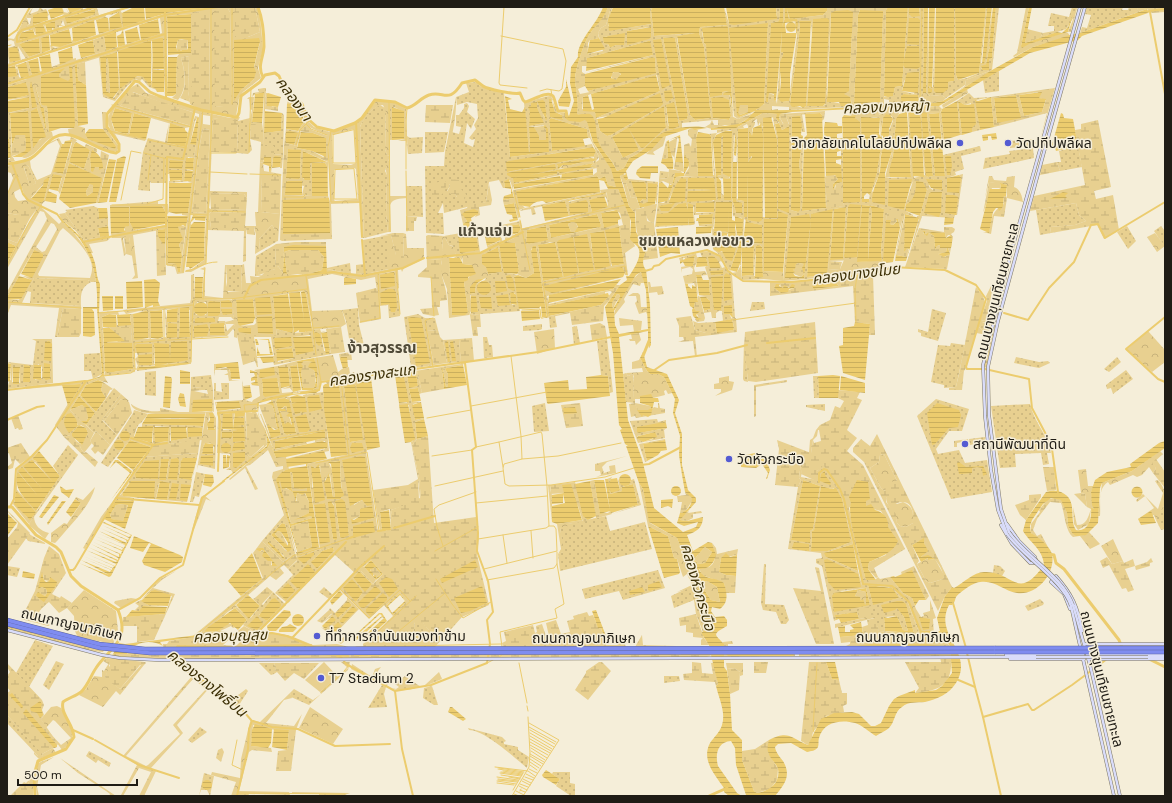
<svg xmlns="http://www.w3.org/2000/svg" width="1172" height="803" font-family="'DM Sans','Noto Sans Thai',sans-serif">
	<defs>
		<pattern id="green-dots" width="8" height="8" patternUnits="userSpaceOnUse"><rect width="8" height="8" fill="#e8d090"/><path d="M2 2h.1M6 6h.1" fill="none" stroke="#c7b27b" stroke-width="1.8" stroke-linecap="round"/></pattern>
		<pattern id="forest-crowns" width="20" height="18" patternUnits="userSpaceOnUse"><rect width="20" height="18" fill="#e8d090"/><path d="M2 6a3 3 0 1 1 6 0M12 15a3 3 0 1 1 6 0" fill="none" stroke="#c7b27b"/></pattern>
		<pattern id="wetland-marsh" width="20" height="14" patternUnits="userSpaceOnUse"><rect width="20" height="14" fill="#e8d090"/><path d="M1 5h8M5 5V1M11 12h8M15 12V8" fill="none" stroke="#c7b27b"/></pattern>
		<pattern id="water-rules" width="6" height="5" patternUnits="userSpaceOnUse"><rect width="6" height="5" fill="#eccc6e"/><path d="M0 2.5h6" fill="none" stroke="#caaf5e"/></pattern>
	</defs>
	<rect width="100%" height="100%" fill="#f5eed9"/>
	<g fill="url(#green-dots)" fill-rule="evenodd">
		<path d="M33,7l-3,7 8,-3 2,-4 3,3 3,-1 3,6 -16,10 29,-9 2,-2 -2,-7 2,5 4,1 -2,-6 2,5 13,-3v-2h2v3l8,-3h8l-2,1 2,7 -34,11 -2,-6 -2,5 3,1h-5v3l-4,1v-9l-10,3 1,8 -2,-7 -9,2 1,8 -3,-6 -9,2 -5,9v-5l6,-8 5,-3 1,-6h-4l-1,-2zM94,9l-1,6 -26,9 -1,-6z"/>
		<path d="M611,7h18l-17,1 -4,18 13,3 30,-5 -1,-17h7h-4l-2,3 3,26 44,-3 -21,3v3l13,76 5,5 16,-2 -7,-71 -5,-14 1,-6 27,-2 -3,-18 5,17 48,-8 -1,-9h4l-1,14 -8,2 -3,79 1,-9 5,2v6l-6,3h-4l4,-81 -29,94 17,-6 -18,8 -4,-3 -6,-65v-23l-26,4 2,11 2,2 16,47 7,-1 4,26 -2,-1 -2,-16 -18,-2 3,22 -32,3v5c-16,4 -27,12 -39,23l-4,-1 -11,-21 2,-1 10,19h5l21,-21 -2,-19 -52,30 -1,-2 49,-28 -64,11 64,-27 -3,-16 -66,19 -3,-3 68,-19 -1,-14 -3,-1 -68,16 69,-18 -5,-14 -61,17v-4l16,-3 -5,-18 3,-5 5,-3zM648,27h3l-18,16 -6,1v-13zM607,36l17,9h-8l-6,3 -6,-11zM672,37l3,1 13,77 -1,4 -6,2 -2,-1 -16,-82zM666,105l13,18 -11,3z"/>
		<path d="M783,7h2v11l-3,8 -1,26h2l1,4c-8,11 -2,33 -2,46l7,-1 8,-66 -3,-16h-5l-2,-12h40l-28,13 1,8 -10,76 13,4 3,-2 5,-74 -4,74h16l3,-2v-11l3,8 22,5 3,-3 6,2 3,-2 8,1 9,-2v-5l13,-1 2,-9 7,-1 6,-79h1v7l11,2 -1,-9h5l-1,87v2h-2v7l-32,2v-5l-5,-1v5l-2,1 -93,5v-6h-12zM914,72l4,10 -4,12 -12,-3 2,-10zM904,94l14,1 1,6 -13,1z"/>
		<path d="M928,7v86l1,-7 4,1 2,-80 -1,84 9,1 5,-10 6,-1v-74h1l1,68 2,5 9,-2 12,-5 7,-66h1l-6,56h3l9,-56 -4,39 1,2 -1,1 -3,15 -5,3 1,3h7v-10l3,-2 4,-51h3l-7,63 -26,10 -1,5 -19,13 -5,-3 -11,1 -4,-3z"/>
		<path d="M1072,7l5,1 -6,24h-3l6,-15 -8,12 -26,9 3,-5 11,-2v-5h-6l3,-13 18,4z"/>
		<path d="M1087,7h36l-1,3h6l1,-3h8l1,5 -58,21 2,-6 5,1 4,-13 -6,-1z"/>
		<path d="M104,36l2,15 -11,3 -2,-14z"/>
		<path d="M151,40l2,29h11l-11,1v13l4,7 -8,-3 -7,-8 -2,2 -4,-2 -9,7 -12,15 -12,-4 -4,-40h1l3,37 11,4 5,-8 -2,-38 3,37 15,-13 8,1 9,4z"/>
		<path d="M17,41l12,16 -3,2 -8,-13 3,14 -14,5 2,-2 -2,-15 8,-2 -1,-4z"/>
		<path d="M106,57l2,2 2,34 -4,-2z"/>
		<path d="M28,61l4,14 -25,9v-14l1,7 9,-9 -2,-3h2l2,12 2,1 6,-2 -1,-14z"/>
		<path d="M999,71v20l-14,2 -2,-13z"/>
		<path d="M477,82l3,4 24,7 6,64 39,-5 -4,-27 -16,2 1,25h-1l-5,-49c8,-2 21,-7 27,-7l2,4 -2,1v-2l-1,18h2l-3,3 3,31 40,-7 1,3 -43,7 -43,18 87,-16 2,-5 3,6 -3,4 1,7 -83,16 -1,6 -3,-10 -6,1 1,7h-2l-4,-8 -10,2 -3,20 -42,11 -1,-10 -5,10h5l1,21 -18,-1 -1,-67h19l1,-14 7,-20 7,2 2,-7 -5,-1v-11h3l5,-7v-4l3,-1 2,3 -2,6 8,7 -4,10 -4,-6 -3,20 9,4 2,-8 -3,1 -3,-2 7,-9 -2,-4 4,-7 -1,-14 -10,-2 -10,3 -1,-8 13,-5 -3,-9zM538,101l7,3 2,15 -3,-2 -3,-12zM531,106l13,17 -15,3zM594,157v6l-3,3 3,2 -36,3 -1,3 -43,9 16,-9 -20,2 20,-2 2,1 30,-6 -4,-1 -1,-3zM438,182h7l15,6 -3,9 -2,-3 -8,-3 3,-5 -1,-2z"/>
		<path d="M264,88h2l-2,45 17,-2 1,-18 2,2 -1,40 -9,-1 -11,-8 1,-54 -9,2 -3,3 1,-4 6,-1 -1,-3z"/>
		<path d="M969,93l5,5 17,-1 -15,3 4,30 -8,2 -1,-29 -6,2 -7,-4 4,34h-2l-3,-34z"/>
		<path d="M390,102l5,1 11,6 -1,30 -15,1zM394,107l10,5v27h-12v-30z"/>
		<path d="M380,105l5,3 1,3 -1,38 2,6 3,1 -5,15 2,4 -1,40 2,17 -24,6 -4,-111c3,-8 11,-19 20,-22z"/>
		<path d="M873,111l4,1 3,3 4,-2h7l5,6 -3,34 -2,3 1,-5 -11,2 -2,22 -7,16 13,14v-27l26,-1 -3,-64 -3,-2h8v2h-4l5,65 11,-3 -6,-62 2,-1 1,8 5,57 6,-1 -6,-63 2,1 6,62h10l-2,-21 37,-9 1,5 -20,5 3,13 -9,3 1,3 -9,3 14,-1 -2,-2 4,-1 -6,41h-2l-1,3 -32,-2 -15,47 12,-44 -2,-1v-2h3l7,-26 3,-2 3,2 1,-11 -28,32 7,4v1l-8,-2 -11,48 9,-46 -16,-3 -3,46 -2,3 -1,-7 3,-46 -10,-3 -12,-1 -4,55 -29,1 -1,16 -45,4 5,-66 -10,5 -14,-1v60l-22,1v-4l11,-1 1,-28 -2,-3 -10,-1 -1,22h-1l2,-47 -9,-2 -1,-14 -2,1 -2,35 6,-15 5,22 -9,25 2,3 -4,-4 -7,-13 -8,-7 -1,-23h-13v-1l13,-1 1,-10 -19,1 1,9 -2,1 -38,2 3,-24h6c6,-8 8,-17 12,-26l38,-2 -3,-39 -2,-2 8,-1v-3l21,-3 -1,71 1,2 6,1 3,15 1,-90 5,-4h2c0,5 -3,5 -3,9 -1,11 4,23 -4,31l1,58h13v-93h2l-1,90h14v-78l-3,-15h1l3,15v70l11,3v-86l-7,4 -4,-9 2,-3 3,6h6l-3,-8 16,-2 3,18h-3l-2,-10 -8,-5 -1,93 7,2 3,-37 -2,-10 4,-28 -1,74 24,-3 -4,-89h2l-2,2 5,86 17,-1 -3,-28v-40h2l1,65h4l8,-84 -7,-5zM892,116l1,5 -5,12 2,4 2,-1 -2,10h-7l-2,-15 2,-13zM873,117l7,1 1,26 -4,29 -7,19 -1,9 -7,1 -1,-81zM730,130l2,1 -1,69 -9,-6v-14l-1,19c-4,-14 -13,-55 -4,-66zM750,131l2,25 -3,2v-26zM734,134l3,10 -1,57 4,1 2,11h-6l-4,-15zM688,178h26v23l-26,-10 25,-1 -25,-1zM679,180l-1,22 -19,6 14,-5 -4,-4zM913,181l-9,29 -6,-2zM931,192h11l-2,23zM947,195h7l-9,18zM714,202v10l-18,1v-10zM688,203l6,4v14l-5,4zM717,203l9,29 -13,-3zM678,204l9,1 1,20 -32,1zM861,205l-17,51 4,-49zM846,207l-3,52h-13l4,-50zM833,211l-7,64 -19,2 5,-63zM791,217l20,4 -7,56 -18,1zM744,219l4,3 13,3 1,19 -19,-2zM714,232l14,2v6l9,1 -14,11 -10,-3zM760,245l2,2 1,29h-9l1,-20z"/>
		<path d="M941,112l3,28h-2l-3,-27z"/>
		<path d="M7,113h3l2,43 3,5 -8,2v-4h3l-1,-20 -2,-2z"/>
		<path d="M250,118l-1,6h2l-1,15 2,11 -4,4 -11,-1 1,-32z"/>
		<path d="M169,123l-2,20 20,4 1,-4 8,2 -2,13 -6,-1 -3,12 8,2h-8l-1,10h7l-22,2v-2h12l-12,-11 1,4h-3l-1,9h-15l-1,-2v10l-12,-1 5,-38 5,-14 17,4z"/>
		<path d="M286,129l15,3 -4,14 -3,-1 3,-10 -13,10z"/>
		<path d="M425,132h23l-4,20 -19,1z"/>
		<path d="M723,136v38l6,1v4l-12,-1v-2l4,-1v-37z"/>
		<path d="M423,137l-1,16 -14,1 -1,-16z"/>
		<path d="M1033,139l3,4 -2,3 -24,2v-7z"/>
		<path d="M1078,146l4,21 -22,4 -3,-9h4l-2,-11z"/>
		<path d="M1033,148l1,10 -51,11 2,-11 25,-4 -1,-3z"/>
		<path d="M301,150l2,1v28h7v-16l18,-1v35l-1,-31 -2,-3h-13v33l-10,-1 2,-9 -18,-4v-4h14z"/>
		<path d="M27,165l2,2 7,16 -6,4 -6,-20z"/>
		<path d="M660,171l9,1 -1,6 -9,1z"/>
		<path d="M624,173l2,8 2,-2 30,3 -1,22 -2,-5 -8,5h-6l-1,-2 3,-3 1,-17 -13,-1 5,11v5l-5,1 -5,-15h-3l-3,-7z"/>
		<path d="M406,186h16l1,31 -16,-1z"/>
		<path d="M600,192l1,1 -33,7 1,2 37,-10 3,13 -3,-8 -17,3 3,12 -23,4 -4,-15 -31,7 2,6 -4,1 -1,-6 -12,2 6,-3z"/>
		<path d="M1076,203l3,12 7,6 -11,4 -25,2 1,6 -11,2 -4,-25z"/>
		<path d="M93,206l5,2 1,10h9v8l-10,2 2,9 -16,3 -17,-24 -2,-3 2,-2 -2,-1z"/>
		<path d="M869,207l3,1v3l-4,49z"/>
		<path d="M521,221l1,7 -1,1 -2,-5 -17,3 -4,3 5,12 2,-1v-4l9,-2v3l-15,8 7,27 12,2 -4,2 6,34 -51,4 2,-2 7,-1 -3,-16h-4l-1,-2 5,-1 1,-9 9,-4 3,-6 14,-2 -4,-25 -14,7 -1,-2 5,-3 -1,-3 13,-5 -4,-12 -12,3 -1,-3zM510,293h5l2,12h-5z"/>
		<path d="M272,225l3,5 1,12 -16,9 -1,-12z"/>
		<path d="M1127,226l9,15 -8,8 -11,-17z"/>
		<path d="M1161,226l4,5v16l-11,-16z"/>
		<path d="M477,230l3,22 -18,3v5l-2,-2h-6l2,-2 -3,-10 -4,-1 -5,-9z"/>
		<path d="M389,235v34l-19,4 -14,1v-9l8,-1 -1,-24z"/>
		<path d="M273,246h3l-1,23 -16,6 -2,-6h-2l1,-13z"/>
		<path d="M711,251l9,6 4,7 -3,-3 -2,1 3,6 3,-1 7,8 3,43h-2l-1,-13 -3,9 3,5 -9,2 -1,-10h-10l-3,-14 1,4 -4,-4 -8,-1 12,-2 -1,-14 -4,-13 3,-1 -2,-8 -4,-1 -2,-5z"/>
		<path d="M350,263l1,11 -24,-5v-1z"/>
		<path d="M227,265h15l-1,27 -14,-1z"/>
		<path d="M396,271l4,45 -11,2 -1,-13 -8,1 -1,-13 -2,-2 2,-2 -1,-15z"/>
		<path d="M194,274l1,26h38l1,20 -3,-3h-12l-1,4h7l2,10 7,-7 2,4 41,7 -1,-6 16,4 -3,-40 5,40 11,-1 -4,-40 5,40 5,-1 -5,-37 6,34 1,2 7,-1 1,3 5,-1 -5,2 3,18 6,-1 1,4 -57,11 -2,-8 -15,1 -2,3 -18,-26v3l-3,-1v-7l-1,-1 -6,7 -35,2 -1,26h-2l-52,7v-4l1,-1 -3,-7 3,-3 -1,-3h-3l1,19 -31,4 1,-5 2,2 26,-4 -2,-42h-15v-12l1,10 14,-3 -1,-8h3l1,25h24l8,-2 -1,-27 2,10 10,-2 1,-10h2l-1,30 11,-1v-14h2l3,-23 -4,-1v-24zM197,302h9v13h-10zM210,325h15v10h-15zM310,335l4,16 -21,-14zM254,337h17l3,19 -17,1zM154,344l15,1 -1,19h-14zM292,348l2,10 -16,4 -2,-11zM188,362h1l-52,8 2,-3z"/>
		<path d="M34,278l54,2 3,2c-11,6 -10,13 -10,24l-51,-3 1,-11 -4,-1z"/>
		<path d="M752,302h12l1,7 -15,2z"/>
		<path d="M358,308l1,17 5,20 -13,5 -5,-29 -4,-11z"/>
		<path d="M932,309l14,4 -8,28 -17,-5v-3l-3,-1v-3l10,3z"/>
		<path d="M418,314l7,4h10l3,12 -11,1 7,34 -34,5v-2l11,-1 -7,-50z"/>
		<path d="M555,316l2,11 -7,1 -1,-11z"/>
		<path d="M997,316l-9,44 -1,8 -3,-1 1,-5z"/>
		<path d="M693,321l5,2 17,-1 2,11h-11l-11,-3z"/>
		<path d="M542,324v5l-2,1 -17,1v-5z"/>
		<path d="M577,326l3,17 -6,2 -2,-18z"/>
		<path d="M483,337h4l2,8h3l1,12 -9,1z"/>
		<path d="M32,339h20l1,44 -46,6 2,-7 -2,-1 4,-1v-16l-4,-2 26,3 3,-24zM38,364l4,3v11l-7,2zM13,367h7v16l-8,-1z"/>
		<path d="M459,339l2,23 -14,1 -4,-23z"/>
		<path d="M607,339l6,53 -3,1 -2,-17 -7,-1 -4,-34z"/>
		<path d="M744,341l4,41 -4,-1 -1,-2z"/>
		<path d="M951,343l14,2 -9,42 -12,1v-3l-13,-3 7,-37 12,1z"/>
		<path d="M100,353l2,21 -9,5 -2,-8h-7v-17z"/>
		<path d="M1016,357l23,5 9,-1 2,2 -11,5 -25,-5z"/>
		<path d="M1117,357l4,5 -12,10 -5,-3z"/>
		<path d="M297,361l5,29 -5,-25 -7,1 3,26 -3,-4 -8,1 8,-3 -2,-19h-10v-1z"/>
		<path d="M1126,370l7,9 -20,15 -2,-6 -4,1 -1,-4z"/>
		<path d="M156,371v25l-11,-1v-23z"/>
		<path d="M417,371l5,22 -3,1 -1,-6 -9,1 3,13h9l-8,2 2,16 9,-2v1l-9,3 2,17 -5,6 7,33 2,21 -1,2 -29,9 4,19 -4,1 -1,-22 30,-10 -2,-19 -7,-37 2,-1 -4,-36h-10v-2h8l-4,-30zM407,374h9l2,12 -9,1z"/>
		<path d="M626,373l2,3 5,-2 1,9 -1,16h2v4l-9,-1 -3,-28z"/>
		<path d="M211,375l2,15h-11v-3l-11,1v-11z"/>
		<path d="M813,376h5l1,22h-5z"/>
		<path d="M214,383h2v8l6,1 -1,-9h8v16l-15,1z"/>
		<path d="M114,388l7,6 -19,26 15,15 -7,10 -14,-14 -2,2 -8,-8 9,-12 -16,-17 1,-1 16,17z"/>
		<path d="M323,392l6,59 -43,8 39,-10v-8l-10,1v-2l10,-2 -2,-7 -48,10 1,8 30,-7 1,2 -33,7 -14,-37h1l9,22 11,-1 -10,-35 15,-4 4,1 1,5 7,-7 4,18 5,-1 -4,-17zM287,398l9,34 -8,3 -4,-2 -8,-31 1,-3z"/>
		<path d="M936,399l33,10 -7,22h-13l-13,18 2,5 21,-4 6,13 22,-3 5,32 -41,7 -34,-83z"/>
		<path d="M545,403l4,28 -15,1 -2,-26z"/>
		<path d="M825,404v7l-19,-4v-2z"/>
		<path d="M1030,404c4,18 18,31 21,49h-4l2,11 -6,1 -2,-12 -26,1 1,13 -16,1 -9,-62z"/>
		<path d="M134,410l14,4 -7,9 -2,1 -9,15 -22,28 -7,-4 32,-50z"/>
		<path d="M245,411l3,50 -15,12 -2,-3h-5l4,-3v-13l-11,-1 2,-39 3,-2zM232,413v17l1,-1 1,-16 2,5h8l-9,8 8,4h-20v-16z"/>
		<path d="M657,419l1,3 8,-2v3l-3,-1 -24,11 28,-5 -3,2 1,8 -27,5 -8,-22zM655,432l-2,7 -10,3 -6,-6z"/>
		<path d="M142,424l61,2 -1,14 -32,4 -2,-3 -15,3v-13l-11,-4zM155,426l14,1 -1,14 -13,2zM171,427l16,1 -1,10 -16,3z"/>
		<path d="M985,437v5l-15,3 -1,-6z"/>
		<path d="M665,439l2,11 -2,-10 -22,4 4,17 -2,1 -6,-18z"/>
		<path d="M968,439l1,6 -6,1 -1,-4 -5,1v4h-3v-6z"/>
		<path d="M204,442h12l-1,27 -17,-4zM205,443h5l4,4 -1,7h-11l1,-6zM201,456h12v10l-12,-7z"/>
		<path d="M68,445l10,10 -49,69 -16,-20 4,-35 26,-23 -11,13 4,2 19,22 5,-7 -7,-10zM33,462h2l19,22 -6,10 -24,-28zM18,471l29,24 -3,4 -23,-25zM18,472l25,29 -6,10 -20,-21zM16,494l20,18 -8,6 -14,-16z"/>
		<path d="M198,453l-11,49 -67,-6 8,-12 5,-14 11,-13zM196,458l-4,21 -13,-5 3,-15zM161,460l8,1 -3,19 -7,-2zM129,483l25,15 -31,-2 -1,-2zM159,483h11l-3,17 -11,-2z"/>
		<path d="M802,455h2l-3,22 16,3v-9l6,-8 19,36 11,45 -26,8 -1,5 32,14 4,14h6l5,19 26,-6 -10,-11 -17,-2 20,2 8,10 7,3 12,33h-5l-8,-28h-25l14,4 2,-2 7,10 4,14 -5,-1 -6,-14 -13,1 1,14h-6l-5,-13 -39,10v-4l30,-6 -7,-6 -22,3v5l-2,1 -12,-55 -6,-3v-4l6,-1 -1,-5 -33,-4 10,-62 3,-7 -2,-2zM803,480l17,6 -7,43 -3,2v11l-19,-2zM821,486l11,3 2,-1 17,54 -23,9h-17l1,-20 2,-1zM866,588l4,17 -30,-14z"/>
		<path d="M196,472l9,2 -6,23 -4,-1 -2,6h-3z"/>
		<path d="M612,477l-1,2 9,11 -2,-11 2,3h11v-2l3,-1 7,26 -29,9 26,-9 -5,-21 -11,3v4l-12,3 -3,-15z"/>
		<path d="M1165,504v25l-4,1 -5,-10z"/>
		<path d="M285,514l10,39 -12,9 -21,-21zM282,523l3,1 7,25 -6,2 -15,-16zM268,541l16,15 -2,2 -14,-14z"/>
		<path d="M606,516l4,15 35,-9 7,27 -92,22 -2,-17 5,-2 -3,-25 8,-3z"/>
		<path d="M29,534l16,9v1l-17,-3 -2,-3z"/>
		<path d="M320,549l2,2 -9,9 4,9 17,-18 1,4 -47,48 -2,-1 -11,-9 18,-18 -5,-6 9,-8 -2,-3 2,-2z"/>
		<path d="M764,564h2l-1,40 19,1 5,15 -3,4h-5l-5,-12 -13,-2 -2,-7z"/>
		<path d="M994,565l6,1 5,5 -3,5 -9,-3z"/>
		<path d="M7,566l13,2 -3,9 -10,-2z"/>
		<path d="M658,570l7,18 -42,12 -4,-9 -34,8 -3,-10z"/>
		<path d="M694,585l5,11c-4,14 7,20 8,33l-4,3 -7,-18 -2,-14 -20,8 -3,-12z"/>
		<path d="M324,587l9,8 6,-6 3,4 -3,-2 -10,8 -10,-7z"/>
		<path d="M273,592l13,13 -26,26h-7l-10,-6 4,-5 -12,-12 2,-1 13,12 10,-13 -7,-7 2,-1 8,7zM281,605l-14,16 -8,-6 1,-1z"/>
		<path d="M347,597l12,12 -27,28 -11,-10 4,2 7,-13 -10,7 10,-9 -3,-4 1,-2 5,5 12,-13zM348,601l4,4 -14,13z"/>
		<path d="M1040,599l4,4 -1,2 -15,6 -3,-5z"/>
		<path d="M141,600l7,5 20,1h-23l-7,6 -3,-2 4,-4 -4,-3z"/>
		<path d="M415,622h8c2,6 9,9 12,15l-1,3 -3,2h-37l-1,-3 20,-4z"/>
		<path d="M35,640l18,6 -24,41 -13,-14z"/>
		<path d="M56,661l8,3 -15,26 -6,-5z"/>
		<path d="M259,663h15l2,7 -2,1v3l-3,1z"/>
		<path d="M664,676h15l1,5 -16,2z"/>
		<path d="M382,685l4,2 -2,7 3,13 -19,1z"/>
		<path d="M432,686l6,19h-4l-11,-7 1,-10z"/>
		<path d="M246,689l2,2 -9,14 -6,-6z"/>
		<path d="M294,689l19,11 8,-6 -12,11 -18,-8 -1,-4z"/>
		<path d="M7,715l35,38 1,3h-5l-31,-33z"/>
		<path d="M200,727l7,5 -15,11 -4,-3z"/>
		<path d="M468,728l34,9 4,4 -2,1v2l14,3v3l11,7 -2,11c-11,-9 -42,-38 -58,-38z"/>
		<path d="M89,751l22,12 -2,4 -11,-7 -2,3 -10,-7z"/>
		<path d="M553,772h17v11l5,1v12h-4l-15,-10 4,-7 -8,-5z"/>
		<path d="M204,773l10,3 -4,20 -3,-6h-6l-2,6z"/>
	</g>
	<g fill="url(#forest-crowns)" fill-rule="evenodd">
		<path d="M125,7h9l-14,3 2,3 2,13 40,-12v-7h2l1,6 47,-6h21v30h13l12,-5 -5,-25h2l3,9 3,33 -5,19 3,10 -18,14 -4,6 -3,18 -37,-7 -9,-5 -2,-13 1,-35 -8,2c4,14 7,29 -3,42l-6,-2 4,-4 1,-37 2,-3 12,-1v-39l-24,2v81l-2,-1 -3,-58 -87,27 3,61 7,2v6l31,12 -13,-17 -1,-17h4c-1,16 3,22 13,34l-2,5c-11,3 -37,-13 -48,-17l-1,-5 6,-1 -33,-52v27l6,3 2,25 3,1 1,5c-11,4 -16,20 -29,21l-2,-1 3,-3 3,-43 -20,2 21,-5v-11l-22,3 21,-5 -2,-13 -19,5v-2l20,-6 -1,-2 46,-18 4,-1v2l86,-27 -2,-15 -74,24 -1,-1 -12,5 -25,7 -41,15v-3l33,-12 -1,-15 -20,6 -8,-4 -4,1v-3l7,1 12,-23 3,8 -10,11 1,5zM228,9l2,3 2,93 -17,2v-32zM119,12l-9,18 -2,-12 1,13 -34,11 -3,-2v3l-17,5 -5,-3 1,5 -9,3 -1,-15 64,-21 2,-3 4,1zM209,12l1,94 -18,-93zM260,42l-6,26v11l-14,12zM35,84l6,22 3,2 3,27zM37,108l8,28 -8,6z"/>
		<path d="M1026,7h3l-8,39 42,-13h5l2,3 -37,11 -19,10 -1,-1 4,-3z"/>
		<path d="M992,70l-3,3 -33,19 9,-6 1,-6z"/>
		<path d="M138,84l8,9 66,21 18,4 10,-1 -2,4 -3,1 -22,-4 -3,73 37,1v6l-3,-4 -33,-1 -2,15 2,1 35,1v3l-35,-1 -2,2 2,14h35v33l-3,1 1,-31 -36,-1 -2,34 -15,8h-6l1,-2 6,-1 12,-9 2,-44 -16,-1 1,10 -7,48 -7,1 -2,-7 -9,-2 -1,-36 -32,6 5,43 -6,1 3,-4 -6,-38h-5l-1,2 3,15 -2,2 -3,-18h-9l-1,-4 14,-2v-5l4,-2v-18h-19v-2l48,-4v3h10l1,8 -3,4h2v47l9,1 1,8h2l8,-56 -6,-1v-2h6l4,-30 -4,-1 4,-6 7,-58h-2l-2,3 -5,23h-2l-1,3h-2l5,-20 -5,1 -51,-15 -5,21 17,5 -1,2 -30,-7 5,9c-17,-19 -15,-28 2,-46 5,-5 9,-11 16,-13zM133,92l30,11 36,11v3l-4,-1 -3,10 -72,-20zM115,108l17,5 -4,20 -2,1 -11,-3c-5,-8 -4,-15 0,-23zM203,115l7,1v9l-7,-1zM203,129l7,1 -4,83 -14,-1 7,-63zM130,206h32l3,5v14l-30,5 -5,-7z"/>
		<path d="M967,89l1,4 -25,15 -1,-3z"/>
		<path d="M926,93l4,3 11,-1 5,3 -3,3 -22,4v-10z"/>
		<path d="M289,96l13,9 5,15 7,7 15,5 11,-2 22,-11 14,-18 14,1v54l-3,-1 -2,-6 1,-37 -3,-7c-10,0 -20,15 -23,22l4,111 -3,-1 -1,-34 -30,1 -2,-68 -21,-10 -5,-14 -15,-8zM354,129l2,34 -5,2 -18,-1 -1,-29zM354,168l2,1 2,30 -23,2 -1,-1v-30z"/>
		<path d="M249,97h5l-2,25 10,1 1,7 -14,-6 3,-14 -2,-1 -1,-10h-2z"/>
		<path d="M456,97c1,11 -3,47 -11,55z"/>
		<path d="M763,113l14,1 1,9 -4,1 -1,-7 -11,10 -2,-5 -2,4 -1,-7 -2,1 -3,5 -4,1 -1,-2 -4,2 1,2 -6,1v-2z"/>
		<path d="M666,136l-3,10 -10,6 2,3 -9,-1c7,-5 11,-17 20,-18z"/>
		<path d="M59,138l3,6 -16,56 -4,4v4l17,16 3,-3c20,19 30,33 34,61h-5l-3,-2 -54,-2 -12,25 59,3v3l-18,-1 -6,29h-2l4,-29 -48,-3 -4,11v-16h12l12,-20 -8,-4 9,1 2,-27 -27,47v-5l40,-73 -3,-7 -4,-1 -33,58v-6l9,-17 -9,-4v-3l10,4 19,-33 -18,5 -11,-2v-19l6,-16 -2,-5 -4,-1v-6l28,-9 11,-13zM57,140l3,6 -9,28 -14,6 -6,-12 -1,-7 17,-16zM27,165l2,2 7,16 -6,3 -6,-18zM50,176l-6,24 -13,-2zM22,188l4,12 -8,1 -3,-4 -1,-5zM51,223l3,1 3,5 -12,22 -3,1 -6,-5zM63,228c10,8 30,27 29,41 0,3 -1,6 -2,9l-51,-2 -1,-2 22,-43z"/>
		<path d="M893,153l-3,24 -5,1 5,-21z"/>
		<path d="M390,159v37h18l-1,2c-7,1 -14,0 -17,7l1,27h-3l-2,-17 1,-40c-2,-5 -1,-13 3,-16z"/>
		<path d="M591,160h2l1,3 -29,6 -5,-1 3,-3h8z"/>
		<path d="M260,162l3,1 1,8 17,3v3h-19l-1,35 19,2 -2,27 -3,1v-12l-3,-5 -13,14 1,12 -5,3 1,-19 -2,-9h2l-1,-14h3z"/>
		<path d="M669,169l12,2 1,2h-7l-3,12 -9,-4 -4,2v-4l9,-1z"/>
		<path d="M989,176h3l2,4 12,1 1,-4 8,-1 -1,11c6,2 8,8 9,15l-16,-4v-13l-18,-3 -4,16z"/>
		<path d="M623,183h3l5,15 5,-1 4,11 -4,1 -1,4 -6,-7z"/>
		<path d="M657,204l-3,19c-8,-1 -7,-8 -11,-15l4,-3z"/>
		<path d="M65,213l19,27 23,-5 3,3 -3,3 -18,3 4,9h-2l-15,-22 -14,-11 -3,-6z"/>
		<path d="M403,233l3,1 1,14h17v11l-20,9 -2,4 -1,-3 -3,1 1,18 -2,1 -2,-18 -17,3 1,15 -2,2 -2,-14 -14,3 -29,-6 -24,5 4,32 30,-1 4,14 -5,3 -28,3 -7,-36 -2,-3 -31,5 4,40h-25l-15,-3 -3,-9h-8l-1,-2 9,-2 -2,-21 -37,1 -2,22 -3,1v-13l-9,-2 -31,3 1,28 -3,-1 -1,-26 -8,-1 -13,3 -3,-4 67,-7 1,-4 4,1v-2h7l2,-28 -4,-1 5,-2v29l18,2 2,-33h2l-1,17 2,10h13l1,-27 2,-1 2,19h5l-1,-7 8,1 17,-6 3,-5 5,7 15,2 29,-3v-3c24,6 38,6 62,0v-34h2l5,20 8,4zM253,299l3,24 -2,2 -14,1 -4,-25z"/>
		<path d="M1155,233l10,13 -8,6 -10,-15z"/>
		<path d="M444,236l5,9 5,2 2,9 -7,2 3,57 16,-3 -4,-30 6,-6 2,-11 -9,-1 -1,-9 22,-3 4,23 -1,3 -7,1 -10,14 2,16 -3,6 -20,3 -2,-29 -7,-18 2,-11 -13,-1 -2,-2 16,-7 -1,-13z"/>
		<path d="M696,253l1,4h5h-3l-5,11 1,4 10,-1 2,4 -11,1 2,20 -4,-13 -9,1 -2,-8 9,-2 1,-5 -3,-2 -8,2v4l-1,-6 12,-2 2,-9 -10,4v-2h-2v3h-3l-1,-3 -7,2z"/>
		<path d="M844,260h14l-1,2 25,-2 4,7 -7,1v3l-6,2 -45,4v-7l12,-1z"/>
		<path d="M763,271l20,1v9l-19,-2z"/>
		<path d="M641,272l2,4 1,7h-3l-1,3 -7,-2 -9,15 1,3 -11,14c0,-10 18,-39 27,-44z"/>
		<path d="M648,282h2l1,5 11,-1 2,8 -6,1 -1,-3 -8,1z"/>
		<path d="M633,293h5l2,2 1,12h6l1,9 -2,-4 -7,2 -4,-11 2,-2 -1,-5h-8z"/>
		<path d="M617,294l3,1 -1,4 -3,3 -3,7 -1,-6z"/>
		<path d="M709,296h2l1,15h7l-3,2v5h-4l-1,-6 -7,1v-2l6,-2z"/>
		<path d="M118,311l1,4 -10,-1 -7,3 3,54 -2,3 -4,-62z"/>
		<path d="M619,318l23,3 -1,9 -7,2 -1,-7 -13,1z"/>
		<path d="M981,320l10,2 -3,13 -12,-2 2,-7 5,5 4,-8 -6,-1z"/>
		<path d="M554,329l1,19 -18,6 -3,-22z"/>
		<path d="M1148,331l17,19v12l-13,10 -26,-22z"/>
		<path d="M333,355l5,17 4,-3 7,-2 1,7 4,-2 1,3 3,1 -37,5 -3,9 -23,3 -37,9 -2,10 10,19 1,14 -16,14 17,-12 2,-4 6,15 10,-1 3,12 -6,2 6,53 7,28 23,-5 1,2 -23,7 -25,-79 1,-5 10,-3v-3l-7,1 -8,-17 -18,15 -4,1 12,23 -3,1 -10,-22 -15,12 -1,-1 20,-17 -1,-1 -1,-6 4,2 13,-11 -12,-34h-28l-3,2 -2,39h-2l1,-37 -3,-14 28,-2 -1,-20 1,6 7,-1v1l-6,1 1,13 7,2 1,-2 7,-4 -1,-10h-8l7,-1 -1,-13 -3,-2 24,-4 4,27 31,-3 4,-3c1,-11 -1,-19 -3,-29zM262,381h16l2,13 -17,1zM239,401l1,8 -22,2 -2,-8z"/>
		<path d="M640,358l7,13 3,3h8l6,3 8,16 -4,1 -2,-4 -2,1 1,4 -12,3 -13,-2v3h-7l1,-22 -1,-3 -5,2 -2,-3 17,-1 -1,-4 -10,1v-7l7,-2z"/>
		<path d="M964,370l-2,20h-13v-2l7,-1 3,-13z"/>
		<path d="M104,376l4,7 -10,-3 -12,5 -16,25 24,23 -4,8 2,2 -8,10 -4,-6 8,-14 -2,-5 -5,-3 -3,1v-3l-8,12 -6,2 -9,-12 25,-41 -54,5v-3l58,-5 1,2z"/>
		<path d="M729,376v5l5,1 -2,8 -17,6 6,-4v-3h-7v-5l5,-1v-5z"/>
		<path d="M121,394l8,7 -3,2 -5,-4 -17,22 -2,-1z"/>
		<path d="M635,403l15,3 1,2 -3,3 -11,-1z"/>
		<path d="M212,411l4,7v24l-12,1 -7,27 9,-58zM210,413l4,3 -1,10 2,3 -7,1 -1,-2z"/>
		<path d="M816,430h2l-1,6 -4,4 -2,13h-2l1,-13 3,-2z"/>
		<path d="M1160,451l3,3 -10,9 3,5 -3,5 -4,-6 -7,8 -5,2 -4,-2 -23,10 -2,-3c-11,7 -7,22 -8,34h-2l4,-33 30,-12z"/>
		<path d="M884,454l13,27 -12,10 -4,-3 -11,-20 9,-6 1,-7z"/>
		<path d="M627,456l-20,6 -5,5 2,6 6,-2 -1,-5 6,-1 1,8 -20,4 5,-2 -1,-4h-5v-7z"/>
		<path d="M1086,469l2,17h6l-3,6 3,17h-3l-2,15 -11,6 -4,-6 -1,-17 4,18c10,0 11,-8 14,-16l-4,-2 -2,-13 -4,-1 -3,-23z"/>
		<path d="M130,478l-2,6 -8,11 14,3v3l-18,-1 -31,49 -2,-1 18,-31z"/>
		<path d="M1158,480c12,14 8,26 -2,40l-2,-5 -16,4 16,-11 -9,-12 -8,6 -1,-2 7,-6 15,15 5,-16 -8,-12z"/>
		<path d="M639,483l4,6 7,34 27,15 9,23 8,13 6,23 -2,1 -6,-10 -15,4 15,-7 -5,-11 -4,3 -6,-18 -3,-1 -6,-22 -20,-10z"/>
		<path d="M548,485h3l-1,6 2,4v27z"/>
		<path d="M95,487c-4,19 -25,38 -37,53l-3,3 -4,-1v-9l13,-10 3,1 14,-21 -6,-4 1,-2 7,3z"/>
		<path d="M204,495l7,6 -5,-2 -11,28 -2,4 -1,-1 9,-33z"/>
		<path d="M886,497l11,7 6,-2c11,5 10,10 10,21l-7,4 -6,-1 -3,-3c-1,-12 -11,-16 -11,-26z"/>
		<path d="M34,516c0,9 6,15 15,17l-4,6 -15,-13 -1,-2z"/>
		<path d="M582,520l1,2 -15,2 -1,3h-7l4,25 -6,2 3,-5 -4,-25z"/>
		<path d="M1089,532l11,12 -10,5 -10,-13z"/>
		<path d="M1113,539l10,22 -11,3 -11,-18z"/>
		<path d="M705,547l7,5 -7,11 -7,1 -4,-5z"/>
		<path d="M854,547h3l9,33h9l3,-3 2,2 10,-2 13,16 9,5 4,11 5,8 3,-1 -1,-3 7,-2v-11l6,18 -3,1 1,17 3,1 -2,2 -16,-6 -12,-33 -7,-3 -8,-10 -30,-2z"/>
		<path d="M928,558v2l7,-1 9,16 -1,4 -13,4 -4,-2 -9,-17z"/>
		<path d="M363,566l13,14 -3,4 -12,-13h-4z"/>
		<path d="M707,581l10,6 3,15 -9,-2 -8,-12v-6z"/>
		<path d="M84,590l32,21 2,20 -5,13 -35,-7c-6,-10 -3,-11 -4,-21l-7,-8z"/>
		<path d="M858,590l8,2v12l-1,1 -4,-4 -1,-3 -5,-2z"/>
		<path d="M131,598l6,1 -16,9 -7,-5 1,-2z"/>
		<path d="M234,604l3,3 -8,4 -25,21 14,-1 9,-7h6l3,3 -3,1 -2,-2 -11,5 7,1v4h-28l4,-7z"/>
		<path d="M349,632l3,3 -11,9 -3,-2z"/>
		<path d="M109,663v6l-4,8 15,12 21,-24h3l-24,30 -4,-4 -13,16 -24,-12 7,-6 8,-13 8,1v-7l2,1z"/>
		<path d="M726,663h17v12l-3,1v-4l-6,-4 -7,1z"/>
		<path d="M352,664l20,13 3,-8 6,-2 -3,4v5l10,8 -2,3 -35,-18z"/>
		<path d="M185,667l11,10 15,9 -34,39 6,8 -32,35 5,3 -12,25h-5l12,-24 -12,-4 -16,28 -2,-1 16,-30 -14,-9 69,-80 -10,-7zM193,679l13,10 -33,36 7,9 -32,31 -2,1 -20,-10z"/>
		<path d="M290,693l2,5 -8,2 -18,23 28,3 8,-12 -6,16h-21l-22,-5 -2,21 20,2 1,4 -20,-2 -3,2 -10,39 50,1 1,3 -41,-1 -1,2h-17l5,-14 -25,-7 1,-3 28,6 1,-19 9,-37 1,-2 9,2z"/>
		<path d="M57,706l4,2c8,18 21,27 1,42l-13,-18 12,13 10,-7 -16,-17 -2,-1 -7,8 -5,-9 10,-12z"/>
		<path d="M310,707l33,22 -10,15 -34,-16z"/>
		<path d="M53,748l3,5 -17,6 -5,-5v-2l4,4h5l-1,-2z"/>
		<path d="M54,757l-13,8 -4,22 2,9h-2l-2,-17 3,-16z"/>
		<path d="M60,758l56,38h-7l1,-2 -4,-3 -28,-18z"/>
		<path d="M31,778h2v18h-6v-10z"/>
		<path d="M292,792l58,1 -8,3h-23v-2h-27z"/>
	</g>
	<g fill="url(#wetland-marsh)" fill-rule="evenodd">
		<path d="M235,7h20l5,25 -12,5h-13z"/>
		<path d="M608,7h3l-5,18 -5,3 -3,5 1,5 -9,2 -2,3 -1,23h-5v6l3,2v12l-7,3 2,5 10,-2 1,2 -8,3 -1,12 13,3 5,19 7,5 4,-1 12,23 16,-8 4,1 -14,7 -5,10 -7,3c-4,-11 -11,-16 -17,-24 -5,-8 -5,-20 -6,-29l-17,-4c3,-15 -4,-29 -1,-43 3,-11 7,-26 13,-36 7,-11 13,-14 19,-28z"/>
		<path d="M827,7h61l-2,3 -2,87h-4l3,-82 -23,-5 -2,5 -4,88 -2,3 -1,-6 -8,-6 6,-4 3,-59 -21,-18 -5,91h-1l-12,-85 -1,17 -1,-15h-12l-1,-3 25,-3 4,-4z"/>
		<path d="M1165,7v5l-13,1 -5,-4 -9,3 -1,-4z"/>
		<path d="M228,9l2,3 2,94 -17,1 -1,-96z"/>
		<path d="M209,11l1,96 -14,-2 -4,-5v-87z"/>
		<path d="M1027,29l16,4 -3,5 -15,5z"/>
		<path d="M185,39h3l-1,11 -11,1 2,-11z"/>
		<path d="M189,56l-1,35 2,11 -10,-4c8,-11 5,-27 1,-40z"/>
		<path d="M85,62l1,23 -8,-5 -1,-16z"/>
		<path d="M69,66l1,13 -2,2 -9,-4v-3z"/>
		<circle cx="616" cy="76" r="4.5"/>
		<path d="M1055,88l-15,52 7,-27 -53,14 -3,-30zM1038,92l1,6 7,2 -4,12 -18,4 -5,-21zM1016,95l4,18 -23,10 -3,-25z"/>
		<path d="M132,92l63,21 -3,13 -72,-20z"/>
		<path d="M266,93h2l-1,2 5,12h6v4l-13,-2z"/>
		<path d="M552,100l5,12 8,1v5l21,2c4,6 3,12 5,18 6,16 27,30 25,49l-8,-2 -3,-9 -6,3 -2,-3 -80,15 5,14 3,3 -6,2 1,7 -2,1 -4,-15 -10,2 -1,-5 11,-2 -1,-8 80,-15 4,-3 -1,-10 3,-2v-3l-9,-19h-2l-1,-9 -36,-11 1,-1 11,2 -2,-5 -6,-2z"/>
		<path d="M776,100l1,4h12v3l-17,-1v4l6,-1v2h-22l3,-5z"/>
		<path d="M426,105h27l-3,18 -25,-1z"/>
		<path d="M740,105h8v7l-8,3 -2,-2z"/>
		<path d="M939,106l3,3 -2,4 -12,1 -7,-2 -8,1 2,-3 -10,-2 -7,3v-3z"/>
		<path d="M894,107l5,6 -2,6h-2l-4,-6h-7l-3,2 -8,-4 -10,4 -6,-2 -8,1v-4z"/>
		<path d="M406,109l1,27 3,2h-3l1,16 -2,-13h-8l7,-2z"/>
		<path d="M825,111l-1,8h-2v-4l-2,-2 -34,3 3,9h-5l-4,-7v-4z"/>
		<path d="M754,113l-7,6 -12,7 -10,-1 -13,4 -7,-2 5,-3 2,-4 2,5h4v-5h-4l-1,-2 16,2 2,-4 7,3z"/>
		<path d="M213,118l25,3 -1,32 -26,-1z"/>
		<path d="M1098,120l13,67 -17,4 2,8 17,-4 6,35 -15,9 -7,-14 -46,8 -1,-6 25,-2 11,-4 -7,-6 -3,-12 -46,8 4,-15 51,-11 -10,-55 6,-1v-5z"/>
		<path d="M304,122l8,8 16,6v26l-25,-11 -15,-2 -2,33 3,13 39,1 3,8 1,35 -50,2 -2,-1 4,-95 2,-2 11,3v2l15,3 11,6 3,-2v-17l-13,-5 -15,-2z"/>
		<path d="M251,124h4l8,6v16h11v8l9,1 -1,13h-2v-11l-7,1 -2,15 -2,-1 2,-15 -8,3v3l-3,-1 1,-20 -11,-3z"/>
		<path d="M543,126l3,4v10h-7l-5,-13z"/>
		<path d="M691,128l7,2 -2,8 2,38h-14l5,-8 -5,-13v-10l5,-2 2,4 1,-8 -4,-4v-5z"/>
		<path d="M203,129l7,1 -4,83 -14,-1 7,-63z"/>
		<path d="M16,135h9l1,13 -1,4 -13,4v-11z"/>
		<path d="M71,137l6,3 -3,4 -5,18 15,7 6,-19 -6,-2 2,-4 11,5v3l-4,-1 -3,7 1,13 4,-4h4v3l2,-19 8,4 -11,48h-2l5,-25 -32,-15 -9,31 -2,-3 4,-13 -9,-4v-2l10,2 9,-31 -2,-4z"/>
		<path d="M678,137l-1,2 -3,22v-4l-5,-5v-10z"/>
		<path d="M667,141l1,17 -6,1 4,-17z"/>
		<path d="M675,162l8,1 1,9 -10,-3z"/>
		<path d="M1057,162l3,9 -20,4 2,-10z"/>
		<path d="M830,174l7,2 1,3 -5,5 2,5 1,-5 6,-2 2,24 -17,2 -2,-31z"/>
		<path d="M262,176l19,1 -1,37 -19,-2z"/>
		<path d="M447,179l12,1 1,8 6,6 -1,5 -6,1 -4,-6h-4l-4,-2 3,-6 -1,-2 -3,1c0,7 -4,10 -10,13l-4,-1v-12l6,-3h7z"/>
		<path d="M915,179h11l4,9 -3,2 -4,-8 -7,-1c0,10 -1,18 -10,24z"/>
		<path d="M989,182l11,1 1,5h-9l-9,25z"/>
		<path d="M90,184h3v8l-6,4 -1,-5z"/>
		<path d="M489,184l3,16 -1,5 -12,2 1,8 -5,2 3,-6 -13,7 2,3 -4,3 -3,-14 7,-2 1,-3 18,-3z"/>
		<path d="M616,188l2,1 12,29v17l5,11 -10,7 3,22h-3v-2l-75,19 73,-15 -76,19 2,8 64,-15 3,-4h4l-11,16 -5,5 -1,15 -31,4 -2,-12 -23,5 -11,-72 -5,3 3,24 -8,5 -9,-4 2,-3 -4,-28 -9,-1 8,-4v-3l4,-2 3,-4 87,-22 -1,-13 -1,-2 -5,1 -1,-3zM614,210l6,3 3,12 -4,1 -1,-2 -14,3 -3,-14zM597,214l4,11 -4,3 -46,10 -2,-13zM546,226l2,13 -19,5 -3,-1 1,-13zM619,227l5,37 -12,2h-1zM604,231v5l-12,14 -2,-17zM575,237l18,33 -14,3zM550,242h5l8,35 -20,4 -5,-35zM610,291l2,1 -11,13 -51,11 -2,-10 57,-12v-2z"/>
		<path d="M210,193l34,1 3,4 -1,12 -35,-1z"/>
		<path d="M1004,196h2l1,2 -3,19 -10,-1 -3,18 -8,-2h6c3,-14 2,-20 15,-28z"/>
		<path d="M29,203l7,4v3l-6,8 -13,25 -10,-4v-26l11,2z"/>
		<path d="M642,208l4,1 1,12 7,2 4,35 -15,2 3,-12c-8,-13 -10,-13 -10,-28 0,-5 -1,-7 0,-11z"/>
		<path d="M888,209l16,5 -4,14 -2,-9 -5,6 -3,-1v-4h-4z"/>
		<path d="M211,212l35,1 -1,13h9l1,9 -8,-1 -1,-6h-35l-2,-14z"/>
		<path d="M406,216l11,1 -1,4h-2v10h-8z"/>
		<path d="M905,216l2,7 -2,16 1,-6 1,4 2,-3 -2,7 -2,-1 -1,4 2,2 -2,2v4l9,-26v-8l4,1 1,4 -6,11 2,-8 -2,3 -5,28 -11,-2z"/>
		<path d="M572,222l4,1 2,5 -4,4h-3l-3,-8z"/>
		<path d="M180,225l6,2 -4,29 -3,-12 -1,-17z"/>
		<path d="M944,227h8l3,2 -1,3 -3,2 2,3 -6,32 -42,-2 14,-39 25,4zM923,231l2,3c8,-4 14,0 20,-1l1,5 2,-3h2l2,3 -1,9 -3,1 2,5 -5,4 -7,-3 8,-2 1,-4h-7v-3l-3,1 -2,4 -1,-14 -5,-3 -3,2 -3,-2z"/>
		<path d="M156,230h2l1,6 4,7h2l1,32 -9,1z"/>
		<path d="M393,233h10l1,26 -1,4 -6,-3 -6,-25 -11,1z"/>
		<path d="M428,235l16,1 -2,1 1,13 -2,4 -14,3 2,2 13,1c-4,14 5,25 5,40l-7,1v6h-3l2,8 -6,1 -10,-2 -3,-5 12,-1 -1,-30 -13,-1v-2l9,-8 -1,-31z"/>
		<path d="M124,237h5l4,19 -7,-2z"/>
		<path d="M295,242h31v4l-42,1 -1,26 -5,-7 -3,9 -20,1v-7l2,-1 2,7h3l3,-3 10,-3 1,-23h-3l3,-2z"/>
		<path d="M290,250h28l6,7 -2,13 -14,4h-21l-3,-22z"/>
		<path d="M829,261l13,1 -2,7 -12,1z"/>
		<path d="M799,263l5,1v10l-3,3 -9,-4 4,-9z"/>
		<path d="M741,265l1,15 -10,-7 5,-1z"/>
		<path d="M855,275l3,1 15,-1 2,60h-6l1,-11 -15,-2 -2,-36 -83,10v-14h25l34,-5zM828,280l1,3 8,1 2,2 -25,3 4,-5zM780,284l1,4 9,-1 4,1 -13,5 -7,-5 1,-2z"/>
		<path d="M991,286h2l-3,16 6,2 -5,18 -10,-2 1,2 7,3 -3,6h-3l-5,-5 9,-25 -1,-5z"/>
		<path d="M976,287l7,9 2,7 -20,67 -6,4z"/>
		<path d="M376,288l3,5 2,26 -21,4 -4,-30z"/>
		<path d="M698,296l2,1 5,21 -1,3 -7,1 -4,-6 2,3 4,-1 -5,-10 1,-6 3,-1z"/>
		<path d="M63,308l18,1v24l-2,4h-22z"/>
		<path d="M480,314l1,13h-4l1,9h-5l-3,-21z"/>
		<path d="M691,316l4,14 11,3 27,-3 1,-2 -2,-10h4l1,14 -42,5 2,20 -2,-1 -2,-15 -15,1 6,-2 -1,-3h-4v-11l-3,-8z"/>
		<path d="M815,322l3,51 -62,9 -8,-1 -4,-34 1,-15z"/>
		<path d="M600,323l5,3 2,11 -15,3 -2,-15z"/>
		<path d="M103,327h28l1,16h-25l1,-1h9l3,-3 -10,-11z"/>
		<path d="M341,327l4,25 -14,2 -5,-25z"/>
		<path d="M438,330l2,7 3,3 4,23 -13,2 -7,-34z"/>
		<path d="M639,333l2,7 -5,5 -1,-4h-5l-1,-2h3l-1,-5z"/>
		<path d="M237,335l15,4 3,21 2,-2 1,9h-1l-2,-6 -12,4z"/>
		<path d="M472,338l2,23 -10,2 -1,2 -21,4 2,20 -22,4 -5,-22 -22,3 66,-10 -2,-25z"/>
		<path d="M351,352l1,8h-5l-1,-3 -6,2 -1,-5z"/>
		<path d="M304,361l10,1c-2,10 4,17 0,26h-11l-3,-25z"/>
		<path d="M214,364h2v5l13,-1 3,12h8l-11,1 -1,-6h-4l4,-2 -1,-3h-12l-1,6z"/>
		<path d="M443,369h2l3,5v12l-2,1z"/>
		<path d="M371,377v1l-11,2 7,71 -1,1 12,80 2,-1 -7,-41 35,-5 10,-6 1,21 -39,12 2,19 12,-2 -3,-19 30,-11 -2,-21 -7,-33 5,-6 11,-3 6,87 42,-6 3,20 -2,18 12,50 -27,12 -27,30h68l-1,-4 4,-2 -2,-9 29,-7 2,8 2,-1 -1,-6 6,-2 4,12h3l-3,-13 10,-3 5,14 9,-2 -3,-11 7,-2 -1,-3 14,-4 2,4 4,-1 5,12 3,1 5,17h11l6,-6 3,8h9l7,-12 1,10 67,2 -29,8h31l-5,2 -538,2 -58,-3 2,-2h14l4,-7h32v-3h4l2,-3 30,-5h34l-10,9 13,1 9,-9v-2h-12l11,-9 9,5 23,2 15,3 22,9 24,-1 12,3h14v-3l30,-28 -9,-11 -15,14 -30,-30 16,-16 -20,-18 -2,-8 -11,4 -2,-2 -13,-85 39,-9 -7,-72 -12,1 -1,-2zM351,384l11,56 -11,2 -7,-56zM342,460l22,42 -2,-2 -8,5zM336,461l4,1 2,36 -15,1 -2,-20 5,-5 3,23h2l-3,-27 -3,-7zM320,466l1,13 -9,9 1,-20zM328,502l5,1 1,3 1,34 -2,-1zM335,502l12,21 2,11 -9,3zM325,503l-8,18 -3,-15zM361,513l13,5 -22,5v-3l8,-4zM371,560l12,14 -10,10 -12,-13h-3zM359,571l13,13 -8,6 -11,-12zM351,580l12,12 -7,10zM400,593l6,9 -13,13 -6,-10zM415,622l8,1c2,5 9,8 12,14l-1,3 -3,2h-37l-1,-3 16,-4 1,2 3,-2z"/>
		<path d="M787,380v2l-31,5v29l-2,1v-32z"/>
		<path d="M103,382l10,7 -3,1 -4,8 -5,-8z"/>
		<path d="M202,387v3l-8,1 14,3 -1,-4h6l1,22 -2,-1v-11l-20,11 14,1 -1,2c-13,0 -72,5 -74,-10 8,6 19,8 29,7v-3l18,4h11l2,-24z"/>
		<path d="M838,390l22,2 -3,6 5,2 -15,30 10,8 -10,13 16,14 42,84 -31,19 4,9 -2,1 -8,-9 1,-7 17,-7c3,-19 6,-26 -5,-44l-16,-4 3,-25 -19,26 8,39h-3l-12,-48 -19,-35 -1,3 -5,4v9h-3l-13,-6 3,-19h-2l-3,23 2,2 -3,7 -23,-2 4,-36 -2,-9 34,13 2,-13 1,3 7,-2 -2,-11h-3l4,-5 10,-5 5,-14 5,2 4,-7 -6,-3z"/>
		<path d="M121,399l5,3h3l3,11 -15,22 -13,-14z"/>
		<path d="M580,403l3,23 -17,2 -5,-23z"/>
		<path d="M635,403c2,6 5,12 11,12l8,-8 4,1v-5h1l1,5 5,1v4l-29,5 -1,-2 -4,1 -2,-13z"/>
		<path d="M266,404l6,1c4,7 2,15 6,24l-1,1 -8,-4h-2l-8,-21z"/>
		<path d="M82,405l5,3 1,10 -2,3h-5l-11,-11z"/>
		<path d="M285,406l2,1v5l3,1 -1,3 3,10 -7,-2 -4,-8 -1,-6 3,1 -2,-1z"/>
		<path d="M246,412l9,1 3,5 8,25 -15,14 -4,-2z"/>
		<path d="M18,415l5,14 -4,1 -1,-2 -3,1 -4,-11z"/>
		<path d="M173,418h26l-52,1z"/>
		<path d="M79,425l-7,8 4,8 6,4 -2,2 4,6 2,-1 12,10 -3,5 -31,-30 6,-2 -1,-2z"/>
		<path d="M137,426l-3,10c12,7 20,8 34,5l2,3 30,-5 -2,14 -54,4 7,-10 -21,-7 -13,18z"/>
		<path d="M96,431l14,14 -7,10 -5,-4 -3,3 -4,-5 3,-3 -4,-5z"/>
		<path d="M877,434l75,153 -7,9 -7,15 -74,-149 -11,-10v-4l8,-9 9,7zM884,454l13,27 -9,1 -3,9 -4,-3 -11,-20 9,-6 1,-7zM886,497l6,7c4,0 7,-2 10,-2 12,0 11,13 11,21l-7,4 -6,-1 -3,-3 -1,-9 -10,-12zM919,541l5,2 2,7 -5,8 11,-1c6,5 12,14 11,22l-13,4 -4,-2 -9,-17 2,-3 -7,-16z"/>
		<path d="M21,443l9,14 -10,7 -5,-5 -2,9 -6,2v-3l5,-4 -3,-10 -2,1v-6z"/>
		<path d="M1156,459l9,13v16l-12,-15 3,-5 -4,-5z"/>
		<path d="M1043,467h11l2,23 -9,1z"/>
		<path d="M289,472h3l2,16h13v3h-15z"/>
		<path d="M280,480l5,8 9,4 1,9h2v-8l5,2 2,-3 5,10 1,11 -12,5 13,-2 1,2 -21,6z"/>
		<path d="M594,480l6,33h8l2,-2 2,3 -29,8 -5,-16 -14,-13 -14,1 1,-9 24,-3 13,38 8,-2 -6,-37z"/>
		<path d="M685,492l7,3v6l-7,11 -5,1 2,-11h-4l-1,-6 9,-1z"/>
		<path d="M1081,493l4,1 2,13 -13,-13z"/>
		<path d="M1041,494v3l-15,23 -6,-5 -5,-10 14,-5v-5z"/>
		<path d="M1055,498l7,2 5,13 1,13 4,7 14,2 -13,2c-8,-6 -8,-23 -12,-34l-11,-1 -13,17 -4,11 4,6 4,-2 7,13 -17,-14v-9l9,-12 -1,-2 9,-11z"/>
		<path d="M123,504h5l-5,18 -11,-3 -2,-4 6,-10z"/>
		<path d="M7,511h1l22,22 -23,32v-26l10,-12 1,-4z"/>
		<path d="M689,511l-1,2 13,-2 1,2 -9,1v4l-6,3 -7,-1 3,-5z"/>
		<path d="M308,521l4,26 -14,5 -7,-26z"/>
		<path d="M278,531l3,1 7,14h-1l-12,-12z"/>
		<path d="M262,541l21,21 12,-9 2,7 -9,9 -4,-4 -4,3 4,5 -8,7 -6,-4 -24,21 -43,32 -5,6 -5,1 70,-58 -10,-25zM258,550h7l11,16 -5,-1 1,-5h-5l-4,-10 -3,2z"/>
		<path d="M712,543l4,5 1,6 21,-5 -1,6 -16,3 -2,14 7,3 10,1 -1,17h-9l-2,-10 -22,-8 -3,-7c18,2 18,-12 13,-25z"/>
		<path d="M49,546l10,8 7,19 -14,21 8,4 1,-2 11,7 -5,5 -8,5 -10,-11c-5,4 -11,9 -12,15l13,8 -2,1 -27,-7 14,-28 9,-33zM43,574l1,6 5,1 1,-3 6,8 -9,11 -7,2 -3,-2 2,-4 6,3 2,-3 -1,-4 -4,-2 -2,1v-7z"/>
		<path d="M1107,557l5,7 11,-3 1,2 9,-4 2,7 12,-4 4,-4 2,4 -3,1v3l-14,4 -1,-4 -10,3 9,21 -6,2 -2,-4 -4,1 -13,-24 -6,3 -3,-7z"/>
		<path d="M914,566l15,30 -3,4 -14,-29 -10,4 -1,-3z"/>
		<path d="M375,567l6,7 -5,4 -7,-8 2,1v-3z"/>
		<path d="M815,567l4,1 15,76h-18l-23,-56 28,3z"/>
		<path d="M176,571l-13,8 -10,9 22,6 -21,46 -17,2v-16h-14v-9l42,-3 7,-18 -21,-5 -10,9 19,-21z"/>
		<path d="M267,587l6,5 -12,13 -6,-7z"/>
		<path d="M871,606l3,11 -15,2 -2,-7 3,-3z"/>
		<path d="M329,610l3,3 -10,10 -5,-2z"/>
		<path d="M696,614l8,24 5,7h-8v-5l2,-2 -10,-1v-4l-7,-1v-7l-6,1 -1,-8z"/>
		<path d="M7,618l101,26 -5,8 -20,-2 -76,-21z"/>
		<path d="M875,618l4,13 43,2 15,9 6,-2 7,6c4,33 -1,44 -35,47l4,-5 -14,-26h36l-1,-5h-141v-11h47l4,-2v-2l-9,1 -1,-6 23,-2 -1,-8 6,-2 -1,-5z"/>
		<path d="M732,641l1,3h-5v3h66l1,9 -64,1 -1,3h-6l-1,-18z"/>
		<path d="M107,658l38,4 1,1 -2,2h-4l-20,24 -13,-9 -2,-3 5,-12 -7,-4z"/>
		<path d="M341,662h9l-2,8 -27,24 -1,-2 28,-24z"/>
		<path d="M599,662h3l9,9 -23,29 -13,-10 11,-17v-2z"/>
		<path d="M692,662l9,1 1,10 11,1 -2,-11h3l4,21 -2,2 -1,-4 -31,-2 -1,-6 9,-1z"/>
		<path d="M754,662h14l-2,11h-12z"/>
		<path d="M809,662h17l6,17 7,1 3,13h5v11l-4,2 1,6 -18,4 -13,16 -2,9 -3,4 -7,-4z"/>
		<path d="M7,663l35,37 2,5 -2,5 2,5 -3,4 17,25 -3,4h-2l-11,6 -35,-39v-22l3,-2 -3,-4v-11l3,-4 -3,-5z"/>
		<path d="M274,663h45l-15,16 -10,-6 -9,8 -8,-9 -3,2 -1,-3 3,-1z"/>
		<path d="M734,668l6,4 -1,18 -9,4 -3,-25z"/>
		<path d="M439,672l3,7 -17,7v-1z"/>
		<path d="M405,676l13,9 2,1c-6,4 -22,6 -28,2l4,1 3,-2 -4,-3z"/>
		<path d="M215,686l4,1 20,18 -2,2 -24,-20z"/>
		<path d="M289,730h7l-5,41h-15l2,-20 9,-1z"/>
		<path d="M769,740l-1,12 10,17 -1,11 -7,9 -13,4 -3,-2 -12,-31v-9l13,-2z"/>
		<path d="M222,748l2,4 -3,10 -5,-4 2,-8z"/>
		<path d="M31,778l-4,8v10h-17l14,-14 2,1z"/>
	</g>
	<path fill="#e8d090" d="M324,662l14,15 -18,15 -15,-12z"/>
	<g fill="url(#water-rules)" fill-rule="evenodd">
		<path d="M57,7h5l2,7 -13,5 -3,-9z"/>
		<path d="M67,7h14v2l-11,4z"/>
		<path d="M134,7h10l1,13 -22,7 -1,-14z"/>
		<path d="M145,7h19v7l-18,5z"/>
		<path d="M166,7h41v1l-41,5z"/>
		<path d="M603,7h5c-5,14 -12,17 -19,28 -6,10 -10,25 -13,36 -3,14 4,28 1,43 4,1 9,-1 13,0 8,4 5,20 8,27 3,10 14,17 19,30l7,-3 5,-10c17,-7 19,-15 32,-24 9,-6 36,-10 46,-6l-12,2 -4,-2 -28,9 -12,13 -18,11 -7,10 2,8 -2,2 -3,-5 3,-2 -1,-1 -5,3 9,30 6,7 1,19 10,16c-1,9 -6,14 0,22l4,35 1,40 -2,3 -1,-4v-13l-29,6 9,83 14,39 12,49 29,24 13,-5 2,-5 -14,4 -7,-3 3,-10c7,-1 12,-8 12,-15l-7,-6 -3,-17 -3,-20 1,-19 -7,-23 2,-14 -11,-22 -6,-3h-8l-3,-3 -7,-13 3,-6 4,15 20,7 12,26 -4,13 7,21v31l6,25 8,8v4l-16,18 7,1 16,-4c0,10 -6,15 -16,18l6,16 15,-9 4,1 4,12c-3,10 -7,14 -17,14 5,12 15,7 25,14 3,10 5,19 -4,26l-8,-2 -1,4 4,6 9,-1 3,4v6c-16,9 -12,8 -3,18v23l3,4 3,23 2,36 10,10v20l12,31 3,2c11,-1 24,-10 21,-24 -2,-6 -8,-10 -10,-17 -1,-3 0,-9 1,-12 20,-10 21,-2 39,5l13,-26 13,-6 18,-1 7,2 12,12h4l6,-3 8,-17 5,-7 5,-3 16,-6v3l21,-3 6,-4 10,-13 -2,-27 -9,-10 -4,-18 8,-22 7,-9 2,1c9,-5 20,-16 30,-16 29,-2 33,31 60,-7 -1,-16 -14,-22 -21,-34l3,-11 20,-28c5,-2 10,-2 15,0 18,8 7,26 15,38 13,2 16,-12 15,-22l3,1 -2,-4 -1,-13 4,-12 12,-8 24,-5 -1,-3 29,-21 6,-2v7l-33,23 -30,12 -2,5 -2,35 -12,12 -10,1 -4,-3 -4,-7 -1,-13 -6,-13 -10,-2 -8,6 -11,16 -2,6 1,7c7,4 19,13 21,21 4,19 -15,42 -35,39 -15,-2 -23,-15 -41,-10 -6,2 -16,9 -20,14 -1,3 -1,5 -4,8h-3c-16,31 26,47 7,78 -7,11 -18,16 -31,19 -8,1 -16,-1 -23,5 -8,5 -7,15 -13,21 -3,3 -9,5 -13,8 -7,-4 -14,-11 -21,-13 -14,-4 -32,-1 -36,15 -1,3 0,6 -1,9 -2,4 -7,4 -11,5l-16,-9 -13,1 -3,3c1,6 5,10 8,14 9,15 1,24 -8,35l-29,-1 -10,-30 -1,-17 -4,-7c-14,1 -16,14 -13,25l19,27 5,3h-13l-5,-4v-4c-9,-13 -23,-28 -14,-45 4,-6 10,-11 12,-18 4,-13 -3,-26 -6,-39l2,-2 -7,-29h-30l-3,-6 32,-2 -8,-13v-2l5,-3v-5l-6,-7 -4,-15 3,-5 -6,-23 -8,-13 -9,-23 -28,-16 -6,-33 -4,-6 -13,-37h2l-3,-2 -5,-14 2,-1 -3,-4 -6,-72 -8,-46 15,-22 7,-5 -1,-4h3c5,-7 15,-22 8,-30 -2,-2 -5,-4 -7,-7l1,-18 -13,-32h-10l-4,-8 -5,-1 1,12 -54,11 -3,-2c-5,0 -11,2 -13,6l-11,-2 -3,-14 81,-15 2,3 6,-3 3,9 8,2 -5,-18 -18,-27 -6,-20 -2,-2 -5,2 -11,-1 -4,-3v-5l4,3 5,-15 -4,-18 1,-16 7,-10c-2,-15 20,-34 25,-50zM641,272l5,18 2,39 -29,5 -4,-9 -1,-14 22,-36zM617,294l3,1 -1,4 -6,10 -1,-6zM705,547l7,5 -7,11 -7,1 -4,-5zM707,581l10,6 3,15 -9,-2 -8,-12v-6z"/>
		<path d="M613,7h37l1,17 -42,7 -1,-11z"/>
		<path d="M653,7h71l3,18 -27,2 -1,6 5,14 7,71 -16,2 -5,-5 -13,-79 18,-3 -41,3 -3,-26z"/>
		<path d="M726,7h50l1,12 -43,6 -5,-1z"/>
		<path d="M780,7h3v13l-7,80 -2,1v-7l-5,-1 -1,9h-2l5,-79 8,-2z"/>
		<path d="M785,7h42v4l-4,4 -33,4 -3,-10 2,10h8l1,5 -8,50v23l-1,4 -7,1 -3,-2 -1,-4c6,-10 1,-21 2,-32 0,-5 4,-7 3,-12h-2l1,-26 3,-8zM796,21v12h-10l-1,-10z"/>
		<path d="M888,7h20l-6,79 -7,1 -2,9 -5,1 -4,-1 2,-86z"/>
		<path d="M909,7h10l1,9 -8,1 -3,-3z"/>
		<path d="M924,7h4l-2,86 -3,1z"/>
		<path d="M929,7h6l-3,81 -3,-2v2l3,1v3l-3,2 -1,-2z"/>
		<path d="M936,7h18v74l-6,1v7l-5,4h-7l-2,-2z"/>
		<path d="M955,7h31l-7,66 -21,7 -2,-5z"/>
		<path d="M987,7h5l-6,49 -2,8h-2z"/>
		<path d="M993,7h3l-4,51 -3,2v10h-7l-1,-4 5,-2 3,-15 1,-1 -1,-2z"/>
		<path d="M1029,7h3l-7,36 32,-11 5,1 6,-6 5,-13 -5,18 -39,12 -7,4 -1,-2z"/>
		<path d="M95,9v4l-2,2 -26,9 -2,-6z"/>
		<path d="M1147,9l1,4 -66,23 -4,4 -48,13 -91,53 -37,1 -4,1v2l11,-2 6,3 -13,-1 -4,2 -4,-5 -102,5 -12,2 -1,8 -3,-4 1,-4 -14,-1 -27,15 -25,2v-2c5,1 8,-2 13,-2 16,-2 18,-1 31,-15l-16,6 -2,-2 -8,-87 39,-5 -4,81 -8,6c54,1 110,-4 165,-7l1,2 21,-4 49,-31 41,-23 37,-12 10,-2zM740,105h8v7l-8,3 -2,-2z"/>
		<path d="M848,10l5,2 -4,79 -5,3 6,3 2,9h-11l-2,-4h-12l4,-86v-3l4,-2z"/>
		<path d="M860,10l23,1v4l-3,87c-8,0 -16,1 -22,3l-4,-2 4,-88z"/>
		<path d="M47,11l1,9 -15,5v-10z"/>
		<path d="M119,12l3,15 -12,3 -1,-12z"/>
		<path d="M191,14v39l-23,2 -1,-39zM182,39l6,1v8l-1,2h-5l-1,1 -2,-2 -2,2 -1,-4 2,-7z"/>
		<path d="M105,17l3,1 1,13 -10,3 -3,-14z"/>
		<path d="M827,18l2,2 -4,84 -2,2h-16l6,-87z"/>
		<path d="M909,18h9l2,2 -1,25 -12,-1z"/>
		<path d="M158,19l2,15 -19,6 -2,-15z"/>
		<path d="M94,20l2,15 -21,7 -2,-1 -1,-13z"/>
		<path d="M55,21v8l-3,-1v2l-5,1 -2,-7z"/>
		<path d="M799,21h12l-5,85 -3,2 -3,-2 -8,1 -2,-3 10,-76z"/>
		<circle cx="791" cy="27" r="5"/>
		<path d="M43,24l3,8 -10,3 -1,-8z"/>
		<path d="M727,26l1,2 5,89 -3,-22h-7l1,-2 5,-2 -7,1v3l-12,2 -4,-52 -2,-2 -2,-15z"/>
		<path d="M137,27l3,13 -13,4 -2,-13z"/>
		<path d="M651,27v10l-2,2 -22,6v-14z"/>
		<path d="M33,29l2,7 -16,4 2,-7z"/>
		<path d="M69,29l3,14 -12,4 -9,-1 -1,-11z"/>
		<path d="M123,29l2,16 -7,2 -1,-11 4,-2z"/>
		<path d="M116,32l1,15 -11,4 -2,-15z"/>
		<path d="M625,33l-1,12h-8l-6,3 -2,-4 -4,-1 -1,-6z"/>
		<path d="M49,35l1,15 -8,3 -1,-15z"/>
		<path d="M672,37l3,1 13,77 -1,4 -6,2 -2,-1 -16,-82z"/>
		<path d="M39,38l1,15 -11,4 -10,-13z"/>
		<path d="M160,38h3l1,31h-11l-1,-29z"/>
		<path d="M259,38l1,3 -6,26 2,5 -2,7 -14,12 -6,10v-61z"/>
		<path d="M599,38l6,11 -18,5 3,-14z"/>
		<path d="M661,39l9,46 -8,4 -9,-49z"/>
		<path d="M93,40l2,14 -14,4 -3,-13z"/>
		<path d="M151,40v44l-1,2 -7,-9 -6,-1 -17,13 -2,-38z"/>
		<path d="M648,41h2l3,14 -67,16 1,-13z"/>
		<path d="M907,46h12l1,21 -3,2 -12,-1 -2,-3z"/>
		<path d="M17,47l3,13 -10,2 -1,-14z"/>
		<path d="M72,47l1,12 -13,6 -2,-13z"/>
		<path d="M117,52l2,38 -7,9 -9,-5 -3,-37zM106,58l2,1 2,34 -4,-2z"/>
		<path d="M50,54l2,15 -10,3 -3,-15z"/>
		<path d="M168,57h9l-1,37 -3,2h-6z"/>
		<path d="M652,57l3,1 1,15 -3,1 -65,17 -3,-5v-12zM613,72h5l3,2 -5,6 -5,-2z"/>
		<path d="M38,58l2,14 -8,3 -4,-14z"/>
		<path d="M26,62l3,14 -8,2 -4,-13z"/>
		<path d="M77,64l1,16 8,5 2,39 -10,2 -3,-57v-4z"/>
		<path d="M15,65l2,11 -9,1 -1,-9z"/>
		<path d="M69,66l3,1 3,58 -1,3h-13l-12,4 -2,-26 -5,-1 -1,-2v-27l24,-8 -6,6v3l9,4 2,-2z"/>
		<path d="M153,70h11v22h-7l-2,-4 -3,-1z"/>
		<path d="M914,72h5l-1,21 -16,-2 5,-18z"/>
		<path d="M656,75l4,16 -64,27 -1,-6 -12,-1v-14l5,-2 4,15 2,-1 -3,-15z"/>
		<path d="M566,79l5,21 -2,7 -10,-1 -1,-5 8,-14z"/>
		<path d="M31,81l6,26 -5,1 -2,-22z"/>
		<path d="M26,82l3,13 -22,5v-13z"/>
		<path d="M34,82l7,24 3,2 3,27z"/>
		<path d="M671,90l2,8 -6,4 -2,-2 -1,-9z"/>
		<path d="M264,92l-2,31 -10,-1 3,-28z"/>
		<path d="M1042,92l-3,6 7,1 -4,13 -18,4 -5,-21z"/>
		<path d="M268,93l13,4 -3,10 -11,-1v-12z"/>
		<path d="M660,93l3,11 -3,3 -49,28 -4,1 -7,-5 -3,-12 6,-1z"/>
		<path d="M904,94l14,1 1,6h-16l-2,-1v-4z"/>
		<path d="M1016,95l5,23 -24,5 -3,-25z"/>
		<path d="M505,96l7,3 -4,1 2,9 12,3 3,-5 4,45h1l-1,-25h5l5,9v4h7v-10l-3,-4 2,-1 3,4 1,23 -39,5z"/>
		<path d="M29,97v11l-22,5v-12z"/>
		<path d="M722,97l7,3 2,16 -2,4 -16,-2 -2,-20z"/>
		<path d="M991,97l3,30 -14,3 -5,-30 3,1z"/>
		<path d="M549,99h2l4,13 7,3 1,5 -13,-3z"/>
		<path d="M543,100l2,2 2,17 -1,1 -9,-19z"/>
		<path d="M957,101l3,34 -16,5 -3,-28 1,-3z"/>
		<path d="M958,101l7,4 9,-1 2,20 -4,4v4l-10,3z"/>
		<path d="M537,102v6l7,15 -15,3 1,-15 -2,-4 3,-1v-3z"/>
		<path d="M674,102l5,24 -6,3h-4l-3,-24z"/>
		<path d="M287,104h9l6,8 2,10 -6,9 -12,-2z"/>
		<path d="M664,106l2,21 -21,20 -3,1 -2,-1 -11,-18 10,21 -16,8 -11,-21z"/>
		<path d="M392,107l12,4v28l-12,1z"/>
		<path d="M37,108l9,29 -6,2 -7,9 -2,-37z"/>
		<path d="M115,108l17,5 -4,20 -2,1 -11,-3 -4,-12z"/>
		<path d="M28,111l3,39 -9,7h-10l13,-6 1,-3 -1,-13h-9l-4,10 -2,-32z"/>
		<path d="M265,111l17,2 -1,18 -17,2z"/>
		<path d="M907,112l4,65h-21l-1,-6 4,-15 3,-37 3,-5z"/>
		<path d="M921,112l6,1 6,63 -5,1 -2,-1z"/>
		<path d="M134,113l17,5 -5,21 -17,-4z"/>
		<path d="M820,113l2,2 4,93 -24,3 2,-73 3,-3 -2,-21z"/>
		<path d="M909,113h10l2,7 3,57 -11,-1z"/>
		<path d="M939,113l6,63h-10l-6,-62z"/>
		<path d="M1061,113l2,1 1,4 9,1 5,27 -22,5 -1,-3h-4z"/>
		<path d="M856,114l-1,4 5,4v80l-17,1v-60l-1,7 -5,2v4h5v3l-6,1v3l5,2 1,17 -6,2 -3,6v-6l5,-5 -3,-4 -9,1 -2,-47 1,-7 12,1 1,3h4v7l-5,1v4h4l2,3 -1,-23 2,-3 9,1z"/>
		<path d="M886,114l4,1 3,4 -4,10v6l4,3 -3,8h-7v-10l-2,-1 2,-17z"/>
		<path d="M798,116h2l2,9 -1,10 2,1 -4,29 2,10 -1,35 -2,2 -7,-2 1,-93z"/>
		<path d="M771,117l6,22v79h-12l-2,-100z"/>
		<path d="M861,117l19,1 -1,16 3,5 -5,34 -7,22 -3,-2 -3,3v3h5v3h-7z"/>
		<path d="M197,118h2l-3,27 -6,-1z"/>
		<path d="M551,118l36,11 1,9 -5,1 2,7 -33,5 -3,-31z"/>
		<path d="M761,121l2,16 -1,83 -3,2 -11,-2v-46l-1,43h-3v-16l-6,-1v-71l10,-1v34l4,-5v-15v14l-3,2v-28l3,6 1,-8 7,-3z"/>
		<path d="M170,123l15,5v2l3,3 -3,14 -18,-4z"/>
		<path d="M779,123l3,7 7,-4v87l-11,-4v-70l-3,-15z"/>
		<path d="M89,129h14l13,17 -1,3 -27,-10 -3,-5z"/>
		<path d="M289,131l9,2 -4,12 -8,-2v-11z"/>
		<path d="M725,131h7l-1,69h-7l-1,-22 6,1 1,-2 -7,-3v-38l-2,2v37l-4,1 4,5v18l-2,1 -1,-1 -5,-57 3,-7z"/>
		<path d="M301,132l12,1 13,5v19l-14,-6 -15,-3z"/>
		<path d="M698,132l11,2 2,2 2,40h-15l-2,-38z"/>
		<path d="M735,133l2,11 -1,12 -2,-1z"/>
		<path d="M996,133l1,6 -5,1 -1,-4h-3v4l-5,1 -1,-6z"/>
		<path d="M680,135l3,28 -8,-1 4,-22 -1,-3 -9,3c-1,12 6,16 4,29h-5l-3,-4 -4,-2 1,-4 6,-1 -1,-17z"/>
		<path d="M7,137l2,2 2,18 -4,2z"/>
		<path d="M72,140l-9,34 -10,-2 9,-28h2l1,-3z"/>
		<path d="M76,142l14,8 -6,19 -15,-7 5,-18z"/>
		<path d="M593,147l3,4 -2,5 -87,16 -1,-10 3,-1z"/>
		<path d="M883,148l9,3 -7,22v32l-13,-3c0,-13 5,-19 8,-31 1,-8 0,-15 3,-23z"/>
		<path d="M288,149l13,1 -1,28 -2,1 -12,-1z"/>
		<path d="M92,150c7,3 11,10 11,18l-4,2v-3h-4l-2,5 -2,-1 -1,-13z"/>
		<path d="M303,151l24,11 -17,1v17h-5l-3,-3z"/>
		<path d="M684,155c10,9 2,13 0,21l-8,1 -9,24 -9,2 1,-20 3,-1 6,6 2,-6v3h2l3,-12h9z"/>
		<path d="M124,156l2,1 -10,45h-7l8,-43z"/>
		<path d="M275,156l6,1 -1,10 -8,1 1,-10z"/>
		<path d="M947,156h4l1,10 -2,9h-3l-2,-18z"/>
		<path d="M264,157h7v12l-2,3v-6l-6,-2z"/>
		<path d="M186,158h8l-1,12 -8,-1z"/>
		<path d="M591,158l5,1 -2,2 -11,1 -12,3h-8l-5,4 -1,-5z"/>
		<path d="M109,159l7,1 -9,42 -9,1z"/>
		<path d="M170,160l13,1 -1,8 -13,-1z"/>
		<path d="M733,162h4l-1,39 6,2v10h-6l-4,-15z"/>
		<path d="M69,163l33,15 -6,25 -26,5 -11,-9zM90,184l3,1v7l-6,4 -1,-5z"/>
		<path d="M312,163h13l2,3 1,30h-16z"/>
		<path d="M594,163l-3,3 4,1 -35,6 -2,-2 -1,3 -43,9 -1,-5 17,-4 -18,4 -5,-3v-2l48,-9 1,5 -26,6z"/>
		<path d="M642,166h16v7h-7l-1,6 -10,-1 -4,-4 1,-4z"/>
		<path d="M593,169v6l-79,14v-5l46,-8 1,3 1,-5z"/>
		<path d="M169,170h13v10l-12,1z"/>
		<path d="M185,171h8l-2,10h-7z"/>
		<path d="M53,174l9,2 -4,15 -9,-2z"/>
		<path d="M959,175l2,2 -2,16 -12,-1v-14z"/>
		<path d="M50,176l-6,24 -3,3 -10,-4 12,-14 1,-5z"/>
		<path d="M681,178l5,1 -1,22 -10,2 -6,8h-8l-2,-5 14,-3h-4c2,-8 6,-19 12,-25z"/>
		<path d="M688,178h26l2,22 -29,2 1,-11 25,-1 -25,-1z"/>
		<path d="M509,179l5,19 -11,2 1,-4 7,-2v-5l-6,-1 -1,-7z"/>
		<path d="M912,179l-8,31 -16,-4 1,-26z"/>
		<path d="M926,179l16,1v10l-11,-2z"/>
		<path d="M288,181h14v14h-17l1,-13z"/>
		<path d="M631,181l13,1 2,2v16l-3,-1 -3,3 3,2 5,-2v-19l9,1 -2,20 -15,4z"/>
		<path d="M916,181l7,1 4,8 -7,26 -14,-5v-6c9,-6 10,-14 10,-24z"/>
		<path d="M169,183h23l-4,30 -12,1 -7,-2z"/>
		<path d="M1000,183l7,2 -1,11h-2c-1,6 1,11 -5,15l-1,-3h-2l-3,4 -4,21 -9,-4 10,-40h9l2,-1z"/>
		<path d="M48,191l9,4 -1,8 -11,-2z"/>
		<path d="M606,192l-2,2 -36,7v-1z"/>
		<path d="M931,192h11l-1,20 -2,5 -15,-4 5,-19z"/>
		<path d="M1063,192l5,1 -3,3 2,2 -17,1z"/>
		<path d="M946,195h8l4,2 -2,18 -11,-2z"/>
		<path d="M604,196l4,11 -16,5 -3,-12z"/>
		<path d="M329,198l1,35 -47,1v-34z"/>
		<path d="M586,200l2,3v9l-18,3 -1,-11z"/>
		<path d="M565,201l4,15 -24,5 -3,-15z"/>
		<path d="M714,202v10h-18v-9z"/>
		<path d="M716,202h16v18l3,1v-5l8,3 -2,42 -4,11 -7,-2 9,-25 -4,-22v15l-5,1 -2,-1 1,-31 -1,25 -14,-1z"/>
		<path d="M514,203l4,17 -8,2 -1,-2 4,-1 -1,-4 -5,-1 -3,-9z"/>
		<path d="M686,203l2,7v-7l5,2 1,19 -5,1 -1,-7v7l-32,1 1,-12 11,-1 10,-9z"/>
		<path d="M850,204l11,1 -4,52 -12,1 -1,-2 4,-49z"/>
		<path d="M862,205l12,1 10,3 -3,45 1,6 -2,1 -23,1zM871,207l1,4 -4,49 1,-52z"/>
		<path d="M130,206h32l3,5v13l-31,6 -4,-7z"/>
		<path d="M110,207h19v19l-4,1 -1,3 2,2 -15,2z"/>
		<path d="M846,207l-3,52 -13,1 4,-51z"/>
		<path d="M98,208h9l1,10 -9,1z"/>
		<path d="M474,209l4,2v3l-7,4 2,11 -8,2 -2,-7 4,-3 -5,-7 4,-3z"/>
		<path d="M833,209l-6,64 -1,2 -19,2 4,-63z"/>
		<path d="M617,210l4,9 -3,1v4l-14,4 -3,-15z"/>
		<path d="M778,211l10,4 -5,57 -19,-1v-52h14z"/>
		<path d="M597,214l4,11 -1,2 -49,11 -2,-13zM572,222l4,1 2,4 -4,5h-3l-3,-8z"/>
		<path d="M713,214l-1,10 -13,1 -1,-4h-2l1,-3h2v-3z"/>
		<path d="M809,214l2,7 -7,57h-19l6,-61zM799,263l5,1 -2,4 2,6 -3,3 -6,-1 -2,-3 2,-1 -2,-2 2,-1 1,-5z"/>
		<path d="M905,214l14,4 -13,43h-11l1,-6 11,2 2,-8 -2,-1 -3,4z"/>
		<path d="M193,215l13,1 -1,5 -10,-1v-2l-5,5z"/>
		<path d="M168,216h20l-2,11 -3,-2 -5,2 5,12 -4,5 3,12 -2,16h-2l-2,-8 -8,-1z"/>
		<path d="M945,217l9,1 -1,6 -9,1z"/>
		<path d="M746,218l2,4 14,3v19l-19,-2z"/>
		<path d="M896,219h2l2,9 -7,34 -8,1 -2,-2 3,-41h5l-1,4 3,1 4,-4z"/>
		<path d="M62,220c13,11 27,23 32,40 3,8 2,17 6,24l-1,30 5,62 -19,7 -1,-2 15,-4 3,-3 -5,-65h-5l2,3 1,23 -4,2 -8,-1v-29h14c1,-25 -3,-48 -18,-69 -5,-6 -13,-11 -17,-18z"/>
		<path d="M194,222h11l-1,38 -14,9 -1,-2h-3l4,-38 1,-4z"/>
		<path d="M519,224l2,5 -3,4 -13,4 -4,-8 1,-2z"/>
		<path d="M108,226l1,10 -9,1 -2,-9z"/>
		<path d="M546,226l2,14 -19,4 -3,-1 1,-13z"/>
		<path d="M712,226l-1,7 -15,1v-7z"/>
		<path d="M619,227l5,37 -12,2 -7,-36z"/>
		<path d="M678,227l2,27 -9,-1 -11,4 -4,-28z"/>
		<path d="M165,229v14l-2,1 -5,-8v-6z"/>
		<path d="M496,229l5,11 -14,6 -3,-14z"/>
		<path d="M604,231l6,35 -15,4 -5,-37z"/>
		<path d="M923,231h2v3c8,-4 14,-1 20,-1l1,5 5,-3c2,4 1,11 -1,16l1,-3h-3l2,6 -6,3 -6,-3 8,-2 1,-4h-7v-3l-3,1 -2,4 -1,-14 -5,-3 -2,3 -3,-2z"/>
		<path d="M475,232l4,18 -19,3 -2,-18z"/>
		<path d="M714,232l13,1v6l11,2 -6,20 -6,-2 -4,-8 -3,1 -6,-3z"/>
		<path d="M587,234l7,36 -15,3 -5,-36z"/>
		<path d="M573,237l5,36 -14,4 -7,-35 2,-2z"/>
		<path d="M7,242l9,4 -9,17z"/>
		<path d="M506,242l9,1 4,28 -2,3 -13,-1 -5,-28z"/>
		<path d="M555,242l8,35 -20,4 -5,-36z"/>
		<path d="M742,243l12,2 -1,30 -11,1z"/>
		<path d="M293,245l33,1 1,26 -19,2 14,-4 2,-13 -6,-7h-28l-6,2 3,22 -4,-1 1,-26z"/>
		<path d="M760,245l2,2 1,30 -8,1 1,-32z"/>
		<path d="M533,246h3l11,72 -5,-1 -1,-11 -2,2 -20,1 -5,-32 4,-2 8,3 8,-5 -3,-22z"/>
		<path d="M498,247l4,25 -14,2 -2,-7 -4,-3v-9z"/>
		<path d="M34,250l9,4v3l-11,21 -11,-4z"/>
		<path d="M695,255l-2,11h-8l-2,-4 -3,2v-3z"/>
		<path d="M711,256c5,0 9,7 9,12h-10l-2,-11z"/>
		<path d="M699,257h7l2,9 -12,1 1,-8z"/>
		<path d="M449,258h11l3,6 9,1 4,9 -8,3v3l-4,2 4,30 -3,3h-13z"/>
		<path d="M622,267l3,6 -2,4 -71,16 -7,-3 -1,-4z"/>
		<path d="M723,270v4l-12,1 -1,-4z"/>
		<path d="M394,272l1,14 -14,3 -1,-14z"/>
		<path d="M726,273l4,2 2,24 -8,2v-25z"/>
		<path d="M510,275l3,4 2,11 -2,1 -5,-3 -2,-12z"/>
		<path d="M696,275h5l2,5h6l1,15h-11z"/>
		<path d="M19,276l13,4 -11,19 -14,1v-3z"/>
		<path d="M723,276l-2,34h-7l-3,-33z"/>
		<path d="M195,277h8l-1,21h-7z"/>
		<path d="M346,277l10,2v5l-12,1v-7z"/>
		<path d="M485,278l-9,6 -1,9 -5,1v-7l6,-7z"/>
		<path d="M155,279l5,4 -2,18 2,5 -7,1v-2l-8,3 -1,-28z"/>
		<path d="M621,279l-8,10 -65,14 1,-8z"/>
		<path d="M828,280l1,3 8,1 2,2 -25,3 -2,-3 6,-2v-3z"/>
		<path d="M142,281l1,26 -16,2 -1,-27z"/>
		<path d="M495,281h10l2,10 -11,2z"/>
		<circle cx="484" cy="288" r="7"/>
		<path d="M685,284h3v2l4,3v-4l4,2 2,15h-3l-1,6 2,3h4l-4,4 3,3 3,1 -5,1 -4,-4 -1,-6 1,-2 -3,-2z"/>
		<path d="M776,284h4l-1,2 4,2 1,-3 5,3 3,-4 3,1 -1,3 -5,1 -1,3 -7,1 -7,-5z"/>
		<path d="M388,289h5l3,3 1,15 -2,5h-4l-2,-8 -8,1 -1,-12z"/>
		<path d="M304,291l2,3 6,37 -6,1v-2l-1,2h-6v-2l-5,3 -5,-40 11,-1 4,28 -3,-28z"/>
		<path d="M513,292l3,3 1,10 -6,-1 -1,-11z"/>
		<path d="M608,293l1,3 -8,9 -52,11 -1,-10z"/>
		<path d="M288,294l5,35 -1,4 -16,-4 -3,-33z"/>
		<path d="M508,294l2,11 -12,1 -2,-10z"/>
		<path d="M102,296h11v14l-10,1z"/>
		<rect x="115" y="296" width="8" height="13"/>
		<path d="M471,296h5l2,16 -7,1z"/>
		<path d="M270,297l2,17 -15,1 -2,-17z"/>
		<path d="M479,297h12l1,12 -11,-1z"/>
		<path d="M700,297h6l4,4v8l-6,2z"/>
		<path d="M253,299l2,19 -2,5 -13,3 -2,-2 -2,-24z"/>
		<path d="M229,300l3,3v4h-11v-6z"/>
		<path d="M210,301l10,1v12l-2,2h-10v-13z"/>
		<circle cx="201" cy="309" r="7"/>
		<path d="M732,305l1,13 -4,-4h-5v-8z"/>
		<path d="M189,307l1,30 -11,1 1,-30z"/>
		<path d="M178,308l-1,14h-10v-12z"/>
		<path d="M221,309h11v5l-9,1z"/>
		<path d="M162,310l1,27 -5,2 -7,-1 -1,-27z"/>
		<path d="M539,310l1,9 -18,2 -1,-10z"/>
		<path d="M146,311l2,1v26l-12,2 -2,-1 -1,-25z"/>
		<path d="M109,314l7,1v12h-13l-1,-10z"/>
		<path d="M130,314l1,11 -13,1 -1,-11z"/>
		<path d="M272,316l1,18 -15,-1 -1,-16z"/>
		<path d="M412,317l9,1 9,45 -14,3 -8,-48z"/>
		<path d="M197,318h17l1,2v2l-20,1v-4z"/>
		<path d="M732,319l2,9 -1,2 -16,3 -2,-11z"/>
		<path d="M855,322l15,2 -5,56 -22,-7 -4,-27 4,-1v-17l11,-2z"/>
		<path d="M168,323l9,1v13l-10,1z"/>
		<path d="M224,323l1,12h-15v-10l1,-1z"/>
		<path d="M207,324l2,5 -2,7 -13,1v-11z"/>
		<path d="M103,328h7l15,13 -17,1 -1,1h25l1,26 -26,4 -2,-2z"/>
		<path d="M239,328h12v6l-12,-2 -1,-3z"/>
		<path d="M316,332l4,2 2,9 -3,3 -3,-3 -2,-10z"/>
		<path d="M327,332l3,18 -3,1h2v3h-3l-5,-21z"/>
		<path d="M311,336l3,15 -18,4 -3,-18z"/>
		<path d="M291,337l1,9 -17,3 -1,-11z"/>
		<path d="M255,339h14l4,16 -16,1v-9l3,7h10l-2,-14 -11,-1 2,6h-3z"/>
		<path d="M49,341l3,3 -1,17h-1l-6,-1 1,-16v-2z"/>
		<path d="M187,341l1,19 -28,5 28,-3 1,2 -52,6 2,-3 16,-1 -1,-23 15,1 1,15 1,-17z"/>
		<path d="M448,341l2,21h-2l-3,-19z"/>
		<path d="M453,341l3,20h-4l-2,-19z"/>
		<path d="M137,344h15v8l-15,1 -2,-7z"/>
		<path d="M292,348l2,10 -17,3 -1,-11z"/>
		<path d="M152,354v11h-13l-1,-10z"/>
		<path d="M260,357h13l1,5 -11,1z"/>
		<path d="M341,357h6l1,10 -5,2 -3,-10z"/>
		<path d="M314,358l3,10v19l-4,3h-11l-5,-29zM304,361l9,1 -3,1 -2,4 6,3 2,11 -2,7h-11l-2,-17 2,-5 -2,-2z"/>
		<path d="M238,362l2,17h-9l-1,-9 -4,-3 -10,2v-5z"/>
		<path d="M7,363l4,1 -1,17h-3z"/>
		<path d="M44,363l6,1v15l-4,1 -3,-2z"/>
		<path d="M24,365l6,1v16h-7z"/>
		<path d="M34,365h7v15l-8,-1z"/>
		<path d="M297,365l4,25 -8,2 -3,-26z"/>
		<path d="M463,365l4,20 -23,4 -2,-20zM443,369h2l3,5v12l-2,1z"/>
		<path d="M13,367h7l-1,17h-6z"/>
		<path d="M274,367l1,8 -14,3 -2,-1 1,-7z"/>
		<path d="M288,367l2,19 -9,2 -3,-21z"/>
		<path d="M180,370l10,2v12h-10z"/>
		<path d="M250,370l7,2 1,13h-6l-1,-2 4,-1v-2l-4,1v-3l4,-2 -1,-3h-4z"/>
		<path d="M403,373l6,29 -10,1 -4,-28z"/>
		<path d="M416,373l2,13 -9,2 -2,-14z"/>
		<path d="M601,375l7,1 2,20 -62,8 -1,-1 -3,-20 24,-3 1,10 18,-1 -1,-12z"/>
		<path d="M833,375l7,1 -2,22h-19l-1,-22z"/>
		<path d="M165,376l6,1 1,2 -2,29 -7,-1z"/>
		<path d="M841,376l24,7v10l-25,-3z"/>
		<path d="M277,378l3,16 -15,3 -2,-2 -1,-16z"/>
		<path d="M371,378l9,69 -13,3 -11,-65 4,-2 -1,-3z"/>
		<path d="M98,380l5,2 -2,8 5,8 -10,14 -16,-17 6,-10z"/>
		<path d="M339,383l8,72 -16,2 -7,-48 -1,-23 2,-2z"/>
		<path d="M80,384l1,1 -13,21 -6,-21z"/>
		<path d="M352,384l3,1 8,55 -13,2 -6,-56z"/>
		<path d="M250,386l2,11 -7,3 -2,-11 1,-2z"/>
		<path d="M418,388l3,13 -9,1 -3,-13z"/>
		<path d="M320,390l-4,3 -25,2 -32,8 -1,11 16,37 48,-10 5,2v5l-41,9 -10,1 -6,-15 -2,4 -45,35 -1,-1 45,-35c2,-16 -11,-28 -10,-43 13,-9 46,-9 63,-13z"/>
		<path d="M180,393l4,1 2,13 -6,-1 -2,-7z"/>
		<path d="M651,394l2,4h5l1,4h-5l-3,13 -3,2 -5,-2 -1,2 -5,-7h11l3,-2 -1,-2 -10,-3v-7z"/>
		<path d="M297,395l8,2 2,15 -5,1 -1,-2 -1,2 -5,1 -3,-10 5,-2 -5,1 -2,-6z"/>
		<path d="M319,395l3,14 -13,3 -2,-14 2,-2z"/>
		<path d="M79,396l16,17 -9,12 -5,-4h5l2,-3 -2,-10 -4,-3 -12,5z"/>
		<path d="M285,398l4,2 7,33 -9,2 -3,-2 -8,-31 1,-3zM285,406l2,1v5l2,1 -3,3 4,1 2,8 -4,-3 -3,2 -5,-13h6l-1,-2h-4z"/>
		<path d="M212,399v12l-20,1 1,-12z"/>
		<path d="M239,401l2,7 -23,3 -2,-3 1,-6z"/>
		<path d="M272,401l1,1 8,33 -10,3 -4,-12 2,-1 5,5 4,-1c-4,-9 -2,-18 -6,-24l-6,-1z"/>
		<path d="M421,402l3,16 -9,2 -3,-15z"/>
		<path d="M937,403l22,7 2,5 -3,12 -9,1 -14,16 -3,1 -5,-32z"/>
		<path d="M408,404l7,35 -4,3 -6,1 -6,-38z"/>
		<path d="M575,407l2,6 -13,1 -1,-6z"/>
		<path d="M235,412l10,1 -1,3 -9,1 9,1v7l-9,1 9,1 1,14 -12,1v-7l-2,3h-9v-6h10l1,3v-4l5,-1 -16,-1 1,-15 9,-1 1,16z"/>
		<path d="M71,413l5,6 2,7 -9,7c-5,-7 -7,-12 -2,-19z"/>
		<path d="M209,413h4c3,6 -1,12 2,17h-7l-1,-6 3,-4z"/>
		<path d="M148,414h57l-2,12 -61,-2zM173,418l25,1h-51h3z"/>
		<path d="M306,414l4,15 -3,3h-8l-4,-15z"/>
		<path d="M424,419l4,17 -11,3 -2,-17z"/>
		<path d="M664,422l2,1 1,5 -28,5 -2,-1v-5z"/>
		<path d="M79,425l7,3 2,5 -6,12 -10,-9v-3z"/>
		<path d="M153,426l-1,17 -18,-5 4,-11z"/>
		<path d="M154,427h15l-1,14 -13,2z"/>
		<path d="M171,427h15l1,11 -16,3z"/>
		<path d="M188,427l14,1v8l-14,1z"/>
		<path d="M323,431l2,1v6l-50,11v-8z"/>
		<circle cx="125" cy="436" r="5"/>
		<path d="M655,432l2,5 -14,5 -6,-4 1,-2z"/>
		<path d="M130,440l21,7 -18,23 -16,-12z"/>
		<path d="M665,440l2,10 -6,1 -3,4 -11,6 -4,-17z"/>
		<circle cx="119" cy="445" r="5"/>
		<circle cx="226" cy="448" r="5"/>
		<path d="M205,443l8,1v10h-11l1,-6z"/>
		<path d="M234,443l10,-1 1,7 -13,2z"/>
		<path d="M352,443h10l2,7 -12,3 -2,-5z"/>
		<path d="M39,451l21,25 -24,35c-10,-12 -24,-22 -18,-39l20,24 -20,-25 4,-4 21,23 -20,-24 9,-6 21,22 -17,-21 -4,-2z"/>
		<path d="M324,451l3,8 -20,5 12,83 -21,7 -22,-74c8,-14 15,-11 30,-14v-2l-19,3 -1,-8zM290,472h2l2,16 8,1 5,-1v3h-15zM280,480l2,9 4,-1 7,4 3,11 1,-10 5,2 3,-2 4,9v11l-15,7 17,-4 1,2 -21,6 -12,-41zM308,521l4,26 -14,5 -7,-26z"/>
		<path d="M245,452v8l-9,8 -3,-1v-14z"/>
		<path d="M755,453v4l11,2 4,11 -3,9h-1l2,-6 -6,-9 -6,4 -15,-1v-11z"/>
		<path d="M223,455h3v11l1,-11 3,1 -1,11 -6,2z"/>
		<path d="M201,456l12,-1v11l-13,-2z"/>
		<path d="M361,456l4,1 7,48 -5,1 -5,-6 -12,6 -8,-46z"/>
		<path d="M178,458l1,3 -2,19 -9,-1 3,-20z"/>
		<path d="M183,458h14l-6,22 -12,-2 2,-17z"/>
		<path d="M161,459h8l-3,21h-6l-1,-2z"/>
		<path d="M115,460h3l14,11 -1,3 -20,26 19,-27 -14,-11 -6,6z"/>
		<path d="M159,460l-1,19 -22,-1 -1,-4 10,-13z"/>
		<path d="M340,461l1,26 3,8 -4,4h-13l-3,-16 5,-10 4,24h2l-4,-33 -3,-2z"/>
		<path d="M959,462l7,5 17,-1 4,8 -4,2 -1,-8 -5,-1 -5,1v5l-13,1 -2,-11z"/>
		<path d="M319,464l6,36 -10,3 -4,-37 4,2z"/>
		<path d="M825,471v4l6,8 -1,2 -10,-4 1,-7z"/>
		<path d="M205,474l8,1 1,7 -3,5 -8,-2z"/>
		<circle cx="625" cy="480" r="6"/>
		<path d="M617,478l3,12 -9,3 -2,-6 1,7 12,-3v-4l11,-3 5,21 -27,8 -1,-2 -10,3 -6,-34h10l6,30 -5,-31h3l1,5 2,-5z"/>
		<path d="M803,480l17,6 -7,43 -3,2v12l-19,-3z"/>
		<path d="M857,480l11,2 2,17 -4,2v5l5,-2 4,6c8,2 14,8 13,17l10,14c-5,12 -18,16 -29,21l-1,7 8,11h-10c-4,-15 -20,-66 -15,-77l-2,-6z"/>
		<path d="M131,481h24l-1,18 -31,-3 -1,-2z"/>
		<path d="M160,481l10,2 -3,17 -11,-1z"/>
		<path d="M590,481l6,35 -8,4 -5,-4 -8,-32z"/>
		<path d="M172,483l7,1 -3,16 -7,-1z"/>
		<path d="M181,484l10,1 -4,16 -7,-1z"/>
		<path d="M571,484l11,36 -25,4 -5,-2v-16l13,-3 -2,-9v9l-11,1v-9l12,-2 -2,-8z"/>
		<path d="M60,486l6,4 8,-1 -5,9 -8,-6z"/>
		<path d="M821,486l11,3 4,-1 6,11 9,43 -23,9h-17l1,-20 2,-1z"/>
		<circle cx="676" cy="491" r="5"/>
		<circle cx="1137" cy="492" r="5.5"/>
		<path d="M16,491l20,21 -6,8 -16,-16z"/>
		<path d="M54,495l5,2 -17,21 -3,-1z"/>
		<path d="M75,499l6,4 -10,14 -5,-5z"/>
		<path d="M342,499l3,3 4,33 -6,3 -3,-1 -5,-36z"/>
		<path d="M673,499l-1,9 -4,-2 -7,2v-8z"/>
		<path d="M116,500l18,1 -9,28 -21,-10zM123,504l5,1 -5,16 -11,-2 -2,-4 6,-10z"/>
		<path d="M62,501h4l-18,24 -1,-2z"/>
		<path d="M331,501l3,5 3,33 -2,1 -2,-1 -5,-34v-3z"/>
		<path d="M325,503l5,39 -10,2 -6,-39z"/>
		<path d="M372,506l2,12 -22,6 -1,-5 3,1 6,-4v-7z"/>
		<path d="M389,510l2,20 -9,1 -2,-19z"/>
		<path d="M1151,511l5,12 -15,2 -3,-6z"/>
		<path d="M7,513l10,10 -10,13z"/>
		<path d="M373,521l2,11 -22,6v-12z"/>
		<path d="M104,522l28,13 -21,41 -2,1 -30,-14 30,12 -28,-15 29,12 1,-2 -28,-12 29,12v-2l-29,-12 30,12 1,-2 -27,-12 28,12 1,-2 -30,-14 30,12 1,-1 -29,-14 30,13v-2l-27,-14 28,13v-3l-26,-12 28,12 1,-3 -27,-12 27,11 1,-2 -28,-12 29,12 1,-3 -28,-12 29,12 -27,-14 28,12 -1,-3 -26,-12 28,12 1,-2 -27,-13 27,12 2,-2 -28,-12z"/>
		<path d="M282,523l3,1 7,25 -4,3 -17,-17zM278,531l3,1 7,11v3l-11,-10 -2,-2z"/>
		<path d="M648,526l20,10 6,22 3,1 3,13 -1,2 -15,4z"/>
		<path d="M134,536l46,19 3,2 -1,5 -17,10 -21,-7 -2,-4 9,-17 -2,-1 -6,9 -13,-4z"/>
		<path d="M924,538v5l4,8 -7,6 7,-2 7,4 -7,1v-2l-7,4 -9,-17z"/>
		<path d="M268,541l11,10 6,8 -3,-1 -14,-14z"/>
		<path d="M794,542l15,2v7l-15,-2 -2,-1z"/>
		<path d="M853,544l5,27 -32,-14 -2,-4z"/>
		<path d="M333,547l1,4 -17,18 -6,-7 11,-11z"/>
		<path d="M259,548h4l14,18h-5v-5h-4l-6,-5 2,-5 -2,-1 -2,2 -4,-3z"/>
		<path d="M314,552v3l-10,9 -7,-6z"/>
		<path d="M252,553l10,26 -21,17 -13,-15z"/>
		<path d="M726,553l4,4 7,-2 -1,21 -10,-1 -7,-3 2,-14z"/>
		<path d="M827,559l31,15 3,13 -26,3 -7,-8 -4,-22z"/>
		<path d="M371,560l12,14 -7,6 -12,-13zM375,567l6,7 -5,4v-3l-3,1v-3l-3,-3z"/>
		<path d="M475,560l3,7 -36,16 -2,-4z"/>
		<path d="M308,564l7,8 -15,16h-3l-7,-7z"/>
		<path d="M912,570l14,30h-7l-4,6 -3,-8 -9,-5 -13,-16 4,-1 1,1z"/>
		<path d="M23,571l12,3 -1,5 -12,-2z"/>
		<path d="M359,571l13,13 -7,8 -12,-14z"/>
		<path d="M42,572l2,8 2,2 3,-1 1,-4 7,5 -1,4 -12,16 -7,-5 -1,-2 2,-3 7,4 2,-3 -1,-4 -4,-2 -4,2z"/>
		<path d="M386,577l6,2 6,10 -9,8 -10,-14z"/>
		<path d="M352,579l11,13 -7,10 -13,-14z"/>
		<path d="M659,581l3,6 -12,4 -2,-1v-5z"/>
		<path d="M288,583l7,8 -9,9 -8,-7z"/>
		<path d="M868,585l24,3 7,10 -26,7z"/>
		<path d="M375,586l4,3 2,3 -17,16 -4,-1 -2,-4z"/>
		<path d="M482,586l5,17 -17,8 -9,2 -7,-15z"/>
		<path d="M642,587l3,5 -15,3 -1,-4z"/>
		<path d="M866,588l4,17 -36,7 -2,-16 2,-3zM858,590l8,2v12l-1,1 -2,-6 -2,2 -1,-4 -5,-1z"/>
		<path d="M155,590l16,5 -3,11 -20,-1 -7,-4 10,-10z"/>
		<path d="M339,591l4,3 -11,11 -2,-4z"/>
		<path d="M383,593l4,4v3l-17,16 -4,-4v-3z"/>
		<path d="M400,593l6,9 -13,13 -7,-9zM400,595l5,6 -13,12 -4,-7z"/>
		<path d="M248,595l12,11 -11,13 -13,-14z"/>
		<path d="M275,598l6,6v2l-14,15 -8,-5 1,-2 12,-15z"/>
		<path d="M348,601l4,4 -14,13 -3,-4z"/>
		<path d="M897,601h5l4,3 8,29 -29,-2 -1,-14 4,1 9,-2 6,14 5,1 -4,-14 -7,-9 -2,2 -11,3 -3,-8z"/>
		<path d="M143,606l24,1 -2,7 -39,3 6,-7 7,1z"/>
		<path d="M353,606l4,4 -14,13 -3,-1v-2z"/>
		<path d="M235,608l12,12 -9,10 -8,-7 -12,8 -14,1 3,-4z"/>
		<path d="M284,610l6,1 1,4 -15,16h-8l-1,-5z"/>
		<path d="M596,610l10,26v7l-5,-15h-3l-6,-17z"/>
		<path d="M857,612l2,7 -18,4 -2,-4 -3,1 -1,-5z"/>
		<path d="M379,613h3l5,8 -24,21 -5,-3 -4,3 -1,-5 4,2 -3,-3zM380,614l2,2 -26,21v-1zM382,617l2,1 -23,21h-2z"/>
		<circle cx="298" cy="620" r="6"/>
		<path d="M257,616l6,8 -6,6 -10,-4z"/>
		<path d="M332,616l4,4 -11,9 -3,-3z"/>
		<path d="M919,617l11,2 -1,10 -6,1z"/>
		<path d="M7,619l99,27 -6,4 -93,-23z"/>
		<path d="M338,622l4,4 -12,9 -2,-3z"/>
		<path d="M861,622l2,13 -23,2 -2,-10 7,-1v6h5v-2l4,-1 -4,-4z"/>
		<path d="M290,624l7,4 -4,4h-14v-2l3,-3 5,-1z"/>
		<path d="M198,635l1,1 -5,1 -34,5 3,4c-12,-7 -28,-5 -36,8h-14l6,-11 6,1z"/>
		<path d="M870,644h56l23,3 -1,7 -21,1 -127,-2 1,-6h48z"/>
		<path d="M177,645l45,1 2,2h124l1,9 -41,-3h-145v-6h12z"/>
		<path d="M726,647l68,3 1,3 -2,3h-65l-2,-2z"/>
		<path d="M675,648l-1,7 -103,-1 -217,2 -1,-7z"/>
		<path d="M826,662h9l4,18 -7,-1z"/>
		<path d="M12,693l11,13 -1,3 -13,-14z"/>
		<path d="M40,701l2,3 -1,3 2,8 -3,3 -3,-5 -6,-2 -1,-3z"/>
		<path d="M450,707h2l14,12 -3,2 -15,-9z"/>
		<path d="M26,709l31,36v2l-3,1 -31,-35z"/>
		<path d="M255,724l17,5 -1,14 -3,5 -17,-2 1,-16z"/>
		<path d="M274,729l15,1 -2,20 -15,-3z"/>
		<path d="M546,770l14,9 -4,6 -13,-8 -1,-2z"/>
		<circle cx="207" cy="785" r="5"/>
	</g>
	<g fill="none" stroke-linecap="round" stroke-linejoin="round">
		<g stroke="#eccc6e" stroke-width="1">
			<path d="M208,7v2"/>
			<path d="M232,7v97"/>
			<path d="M504,7l-5,76 1,2 27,3"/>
			<path d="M211,9v103"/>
			<path d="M501,36l62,13 3,12 -4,28 -3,2 -12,-2 -7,2"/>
			<path d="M7,46l4,-1"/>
			<path d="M551,90l1,6"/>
			<path d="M389,102l1,129"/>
			<path d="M920,102l2,-95"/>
			<path d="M112,105l79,22"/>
			<path d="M306,124l5,5 16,6"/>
			<path d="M354,130l2,33h-23v-28z"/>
			<path d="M109,131l37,8"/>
			<path d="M331,131l-3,16 3,55h29"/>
			<path d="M148,140l38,8"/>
			<path d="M296,145l4,-15 9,-9"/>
			<path d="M249,152l2,-64"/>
			<path d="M144,153l23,6"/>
			<path d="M211,153h25"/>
			<path d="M354,169l3,30h-23l1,-29z"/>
			<path d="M406,169v-48l1,-13"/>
			<path d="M406,171l1,60"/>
			<path d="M210,172l37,2"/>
			<path d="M250,174l31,1"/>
			<path d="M148,180l3,-25"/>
			<path d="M514,192l6,25"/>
			<path d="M7,195l9,-19"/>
			<path d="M284,197h19l3,-3"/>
			<path d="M121,200l10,-49 10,2"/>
			<path d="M147,204l16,-5 1,-41"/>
			<path d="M112,205h54"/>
			<path d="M208,211l37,1"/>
			<path d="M190,214l17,1"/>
			<path d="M520,220l10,50"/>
			<path d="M166,226l1,39h10"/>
			<path d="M522,229l103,-24"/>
			<path d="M206,263l6,-151"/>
			<path d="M7,265l23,-44 11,-15"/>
			<path d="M396,269l4,45"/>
			<path d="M186,271c12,-2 18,-9 31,-9"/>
			<path d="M183,272l20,-162"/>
			<path d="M306,276l7,52 26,-2"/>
			<path d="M431,277l3,39"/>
			<path d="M203,299l2,-31"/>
			<path d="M7,302l74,6"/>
			<path d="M164,309v29"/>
			<path d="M522,310l18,-1 1,9h2"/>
			<path d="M99,313l94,-8"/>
			<path d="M546,317l2,-1 -5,-33 82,-17 2,9"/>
			<path d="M732,320l124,-17"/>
			<path d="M360,322l20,-4 -2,-45"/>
			<path d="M192,323l2,-24h36l77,-10"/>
			<path d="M856,323l-1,-34 2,-13"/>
			<path d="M313,328l3,27"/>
			<path d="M192,339l36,-2"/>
			<path d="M168,340l21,-1"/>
			<path d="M511,356l10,80 1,23 -18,5 -1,4 2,16 4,2 42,-1 54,-8 29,-9"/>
			<path d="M317,358l4,24"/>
			<path d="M191,362l1,-37"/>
			<path d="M433,367l-8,-46 1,-1 7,-2"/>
			<path d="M137,369h-2l-1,-26 31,-3"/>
			<path d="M103,376l28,-3 4,-3"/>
			<path d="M471,406l76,-14"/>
			<path d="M245,411l-1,-6 13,-1"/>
			<path d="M427,418l44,-8"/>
			<path d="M271,440l54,-10"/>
			<path d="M476,447l23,-5 4,25"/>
			<path d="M349,456l18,-4 12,79"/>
			<path d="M432,456l40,-6"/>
			<path d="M522,459l36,-3 63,-13"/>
			<path d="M316,463l33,-7 -8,-77"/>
			<path d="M435,486l68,-15"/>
			<path d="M476,503l71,-7"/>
			<path d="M531,531l2,27"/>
			<path d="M503,535l4,28"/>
			<path d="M478,539l68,-11 3,-2 -2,-40 -5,-52 -1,-2 -42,10"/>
			<path d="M443,546l-6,-19 -3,-18 5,-4 37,-13"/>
			<path d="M435,551l43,-24"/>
			<path d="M484,569l73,-18 -1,-22 -2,-3h-5"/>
			<path d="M265,579l29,-24h6l49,-17"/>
			<path d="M436,579l16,25 11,14 28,-16"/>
			<path d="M487,580l67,-12 3,-4v-12"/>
			<path d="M340,589l29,29 31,-28 10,11"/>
			<path d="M399,631l45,-37"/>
			<path d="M195,636l67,-55"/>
			<path d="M368,641l48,-45"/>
			<path d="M356,647l145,-3"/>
			<path d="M502,647l-2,-15 57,-14 -2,-9 9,-5 -7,-40"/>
			<path d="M498,658l5,-4"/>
			<path d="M487,663l6,-3"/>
			<path d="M519,663l8,40"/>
			<path d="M340,676l9,-11"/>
			<path d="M321,692l17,-15"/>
			<path d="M527,706l1,5"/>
			<path d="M529,727l27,15"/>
			<path d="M530,730l25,14"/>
			<path d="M814,732l-1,-3 4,-66"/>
			<path d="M530,733l24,14"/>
			<path d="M530,736l22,13"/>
			<path d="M530,739l21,12"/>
			<path d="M237,740l-5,25 11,5"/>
			<path d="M530,742l20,11"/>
			<path d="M530,745l18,10"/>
			<path d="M531,748l16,10"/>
			<path d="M531,751l14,9"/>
			<path d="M530,754l14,8"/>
			<path d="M530,756l13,8"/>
			<path d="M530,759l11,7"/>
			<path d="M530,762l9,6"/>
			<path d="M530,765l7,5"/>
			<path d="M495,767l33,4 7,5"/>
			<path d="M499,768l25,4"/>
			<path d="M498,769l25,4"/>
			<path d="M529,769l8,4"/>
			<path d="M503,771l19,3"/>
			<path d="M501,772l21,3"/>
			<path d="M500,773l21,3"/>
			<path d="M526,774l8,4"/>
			<path d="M501,775l19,3"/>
			<path d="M497,777l21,3"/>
			<path d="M509,777l11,2"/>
			<path d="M525,777l8,3"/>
			<path d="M498,779l20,2"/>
			<path d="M523,779l8,4"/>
			<path d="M498,780l19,2"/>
			<path d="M497,781l19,3"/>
			<path d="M522,781l8,4"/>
			<path d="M497,783l17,2"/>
			<path d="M520,784l8,3"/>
			<path d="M519,786l8,4"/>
			<path d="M513,790l10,-17"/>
			<path d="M520,790l5,2"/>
			<path d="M516,791l8,4"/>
			<path d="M520,791l1,-2"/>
			<path d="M237,793l108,1"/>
			<path d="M514,794l5,2"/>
			<path d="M512,796l17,-29 1,-14 -2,-36"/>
			<path d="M523,796l36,-56 -30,-17"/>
		</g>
		<g stroke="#eccc6e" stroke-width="2">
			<path d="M94,7l-72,23 -5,6v6l112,-35"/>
			<path d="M165,7l1,91"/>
			<path d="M1146,11l4,1 15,82"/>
			<path d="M1149,11l16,-2"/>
			<path d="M7,37l10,-7 13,-23"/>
			<path d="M7,66l158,-51 53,-8"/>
			<path d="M7,84l158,-50"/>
			<path d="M356,122l6,115"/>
			<path d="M12,163l11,31 5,6 29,14 6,8"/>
			<path d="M362,240l3,36"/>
			<path d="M83,242l83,-16 1,-69 16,2 12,-51"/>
			<path d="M427,258l53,-5 43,-21"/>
			<path d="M645,271l7,-2 2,-3 5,-1 7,-6 41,-9 13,6 8,15 15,10 48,1 82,-8 20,-7 52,3 31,15 10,14 -20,68 1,2h18l44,10 3,29 18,34 2,7 6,43"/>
			<path d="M244,298l6,-12 11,-6 72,-8 29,4 41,-8 21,-10"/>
			<path d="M1004,313l24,7 21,-32 25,-26 17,-37 7,-1 7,14 60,-36"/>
			<path d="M1165,317l-39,32 32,30 7,3"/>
			<path d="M767,343l48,-5"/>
			<path d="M653,371l16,-11 48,-7 30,-8"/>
			<path d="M7,390l78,-9"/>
			<path d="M301,393l18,-3 2,-8 217,-30 73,-15"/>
			<path d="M269,399l23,-5"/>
			<path d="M7,420l30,-13 7,-1"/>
			<path d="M131,438l22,7 14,-2"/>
			<path d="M641,465l8,-1 32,-17"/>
			<path d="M218,471l2,-50 -2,-8 39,-2"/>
			<path d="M819,482v-9l5,-4 3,1 13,19 4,10 19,85 29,2 17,16 12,30h20"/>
			<path d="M116,498l83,7"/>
			<path d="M10,507l4,-8 2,-30 16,-13 15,-16 39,-59"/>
			<path d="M394,528l41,-12"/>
			<path d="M378,531l7,-1"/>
			<path d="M347,539l8,-3"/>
			<path d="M69,570h4l2,-2 41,-70 37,-53"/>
			<path d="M953,603l13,45"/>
			<path d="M118,610l22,-12 20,-20 23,-13 19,-67 22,-17"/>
			<path d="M258,632l88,-90"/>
			<path d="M198,636l74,-3 15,3 29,12"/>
			<path d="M292,638l67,-70 25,-22"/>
			<path d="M222,647l89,-2"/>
			<path d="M967,653l8,34"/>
			<path d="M172,654l23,21 42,29 15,17 -3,8 -1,20 -11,47"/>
			<path d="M337,656l4,1 5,7 49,27 7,58 11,47"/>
			<path d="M956,679l19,8 8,30 45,-13 4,6h2l38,-25 35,-26"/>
			<path d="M395,691l36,-6 56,-22 3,-19 -3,-24 6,-8 -5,-31 -11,-30 1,-18 -6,-83 4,-3 -11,-84"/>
			<path d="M983,717l18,79"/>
			<path d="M253,721l19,6 26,2 37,17 55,-2"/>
			<path d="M73,730l20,9"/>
			<path d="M95,740l44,25 40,13"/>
		</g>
		<g stroke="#eccc6e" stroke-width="3">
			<path d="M258,7c5,13 6,26 6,40 -1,12 -7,19 -1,30"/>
			<path d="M7,164c7,-1 18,-2 24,-6 13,-7 19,-27 39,-23 16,4 29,16 46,18l3,-2v-7l-12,-17v-13l28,-33 4,1 11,10 9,4 42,14 34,7h2l2,-4 2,-17 19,-14 5,-7 10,-2 4,3 7,16 16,12 6,15 9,8 17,4 21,-8 7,-5 13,-18 20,2 12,6c9,-2 13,-10 22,-13 15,-5 19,10 33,-12l13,-3c3,2 5,4 8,6 4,3 32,9 37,7l3,7 2,2c7,-1 22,-12 28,-6 2,3 3,11 5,15h8l1,5"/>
			<path d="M643,356l6,-15"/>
			<path d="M7,507h5l24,28 20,12 5,5 10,24 10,10 37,24c13,32 -8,37 -22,58 -5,7 -8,18 -15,24 -5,4 -13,6 -18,10 -3,12 10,21 11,35l-8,12 -28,12 -4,14 1,21"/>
			<path d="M1049,554l5,1 2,8 8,6 55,71 4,10"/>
			<path d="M1149,659l16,8"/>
			<path d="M709,796l18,-8"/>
		</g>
		<defs>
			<g id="secondary">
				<path d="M1001,525l11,19 18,19h4l2,-3 -1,-3 -16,-16 -12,-17"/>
				<path d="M1009,532l-8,-23 -2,-15 -10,-79 -1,-48 10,-46 46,-169 41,-145"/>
				<path d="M1007,534l-9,-24 -7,-40 -6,-54 -2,-51 28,-112 69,-246"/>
				<path d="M1073,605l18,64 29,127"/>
				<path d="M1071,606l43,190"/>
				<path d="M1070,609l-6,-15 -13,-12 3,-5 2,-1c16,18 22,31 26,55"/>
				<path d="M7,630l95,25 18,3 39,2 877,-3"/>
				<path d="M1085,644h80"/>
				<path d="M1006,655h77"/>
				<path d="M1088,655h77"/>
				<path d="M1148,657h15"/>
				<path d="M1010,659h74"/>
				<path d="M1089,659h76"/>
			</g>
			<g id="motorway">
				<path d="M7,620l92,24 46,5 850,-1"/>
				<path d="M7,624l93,24 50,5 845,-1"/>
			</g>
		</defs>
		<use href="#secondary" stroke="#7e7865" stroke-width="3.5"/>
		<use href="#motorway" stroke="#5d65a3" stroke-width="4.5"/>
		<use href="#secondary" stroke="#d9dcfa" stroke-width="2.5"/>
		<use href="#motorway" stroke="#7f8cf0" stroke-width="3.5"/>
		<defs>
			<g id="secondary-bridge">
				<path d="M1009,532c18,26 53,43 64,73"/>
				<path d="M1007,534c17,24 56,46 64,72"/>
				<path d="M1036,657h112"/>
			</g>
			<g id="motorway-bridge">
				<path d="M995,648h170"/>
				<path d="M995,652h170"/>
			</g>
		</defs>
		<use href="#secondary-bridge" stroke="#7e7865" stroke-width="3.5" stroke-linecap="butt"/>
		<use href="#motorway-bridge" stroke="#5d65a3" stroke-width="4.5" stroke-linecap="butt"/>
		<use href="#secondary-bridge" stroke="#d9dcfa" stroke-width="2.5"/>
		<use href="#motorway-bridge" stroke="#7f8cf0" stroke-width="3.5"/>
	</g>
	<g fill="#545bd2" stroke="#f5eed9" stroke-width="1.5">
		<circle cx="960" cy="143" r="4"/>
		<circle cx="1008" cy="143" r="4"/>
		<circle cx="965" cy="444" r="4"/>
		<circle cx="729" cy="459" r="4"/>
		<circle cx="317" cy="636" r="4"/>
		<circle cx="321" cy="678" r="4"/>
	</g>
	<g text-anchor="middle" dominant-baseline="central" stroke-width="3" stroke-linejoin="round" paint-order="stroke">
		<g font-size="14" fill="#1f1c15" stroke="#f5eed9" text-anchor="start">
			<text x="952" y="143" text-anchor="end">วิทยาลัยเทคโนโลยีปทีปพลีผล</text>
			<text x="1016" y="143">วัดปทีปพลีผล</text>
			<text x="973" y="444">สถานีพัฒนาที่ดิน</text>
			<text x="737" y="459">วัดหัวกระบือ</text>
			<text x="325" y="636">ที่ทำการกำนันแขวงท่าข้าม</text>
			<text x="329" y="678">T7 Stadium 2</text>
		</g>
		<g font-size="14" fill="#1f1c15" stroke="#f5eed9">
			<text transform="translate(997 291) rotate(-76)">ถนนบางขุนเทียนชายทะเล</text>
			<text transform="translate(72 624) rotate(13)">ถนนกาญจนาภิเษก</text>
			<text x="908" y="637">ถนนกาญจนาภิเษก</text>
			<text x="584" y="638">ถนนกาญจนาภิเษก</text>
			<text transform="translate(1102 679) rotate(76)">ถนนบางขุนเทียนชายทะเล</text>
		</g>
		<g font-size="15" font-style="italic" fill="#3d3006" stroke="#f5eed9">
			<text transform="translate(294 99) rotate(54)">คลองนา</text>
			<text transform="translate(886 107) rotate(-2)">คลองบางหญ้า</text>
			<text transform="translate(856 274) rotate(-7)">คลองบางขโมย</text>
			<text transform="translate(372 375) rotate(-8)">คลองรางสะแก</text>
			<text transform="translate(698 587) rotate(74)">คลองหัวกระบือ</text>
			<text transform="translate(230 636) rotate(-2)">คลองบุญสุข</text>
			<text transform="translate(207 683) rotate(39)">คลองรางโพธิ์บน</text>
		</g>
		<g font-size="15" font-weight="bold" fill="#504a38" stroke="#f5eed9">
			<text x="485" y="231">แก้วแจ่ม</text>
			<text x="696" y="241">ชุมชนหลวงพ่อขาว</text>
			<text x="382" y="348">ง้าวสุวรรณ</text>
		</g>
	</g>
	<rect width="1172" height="803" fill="none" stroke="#1f1c15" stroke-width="16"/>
	<path d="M18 779v6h119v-6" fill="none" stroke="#1f1c15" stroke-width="2"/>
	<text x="24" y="779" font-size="12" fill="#1f1c15" stroke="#f5eed9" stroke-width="3" paint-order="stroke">500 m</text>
</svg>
